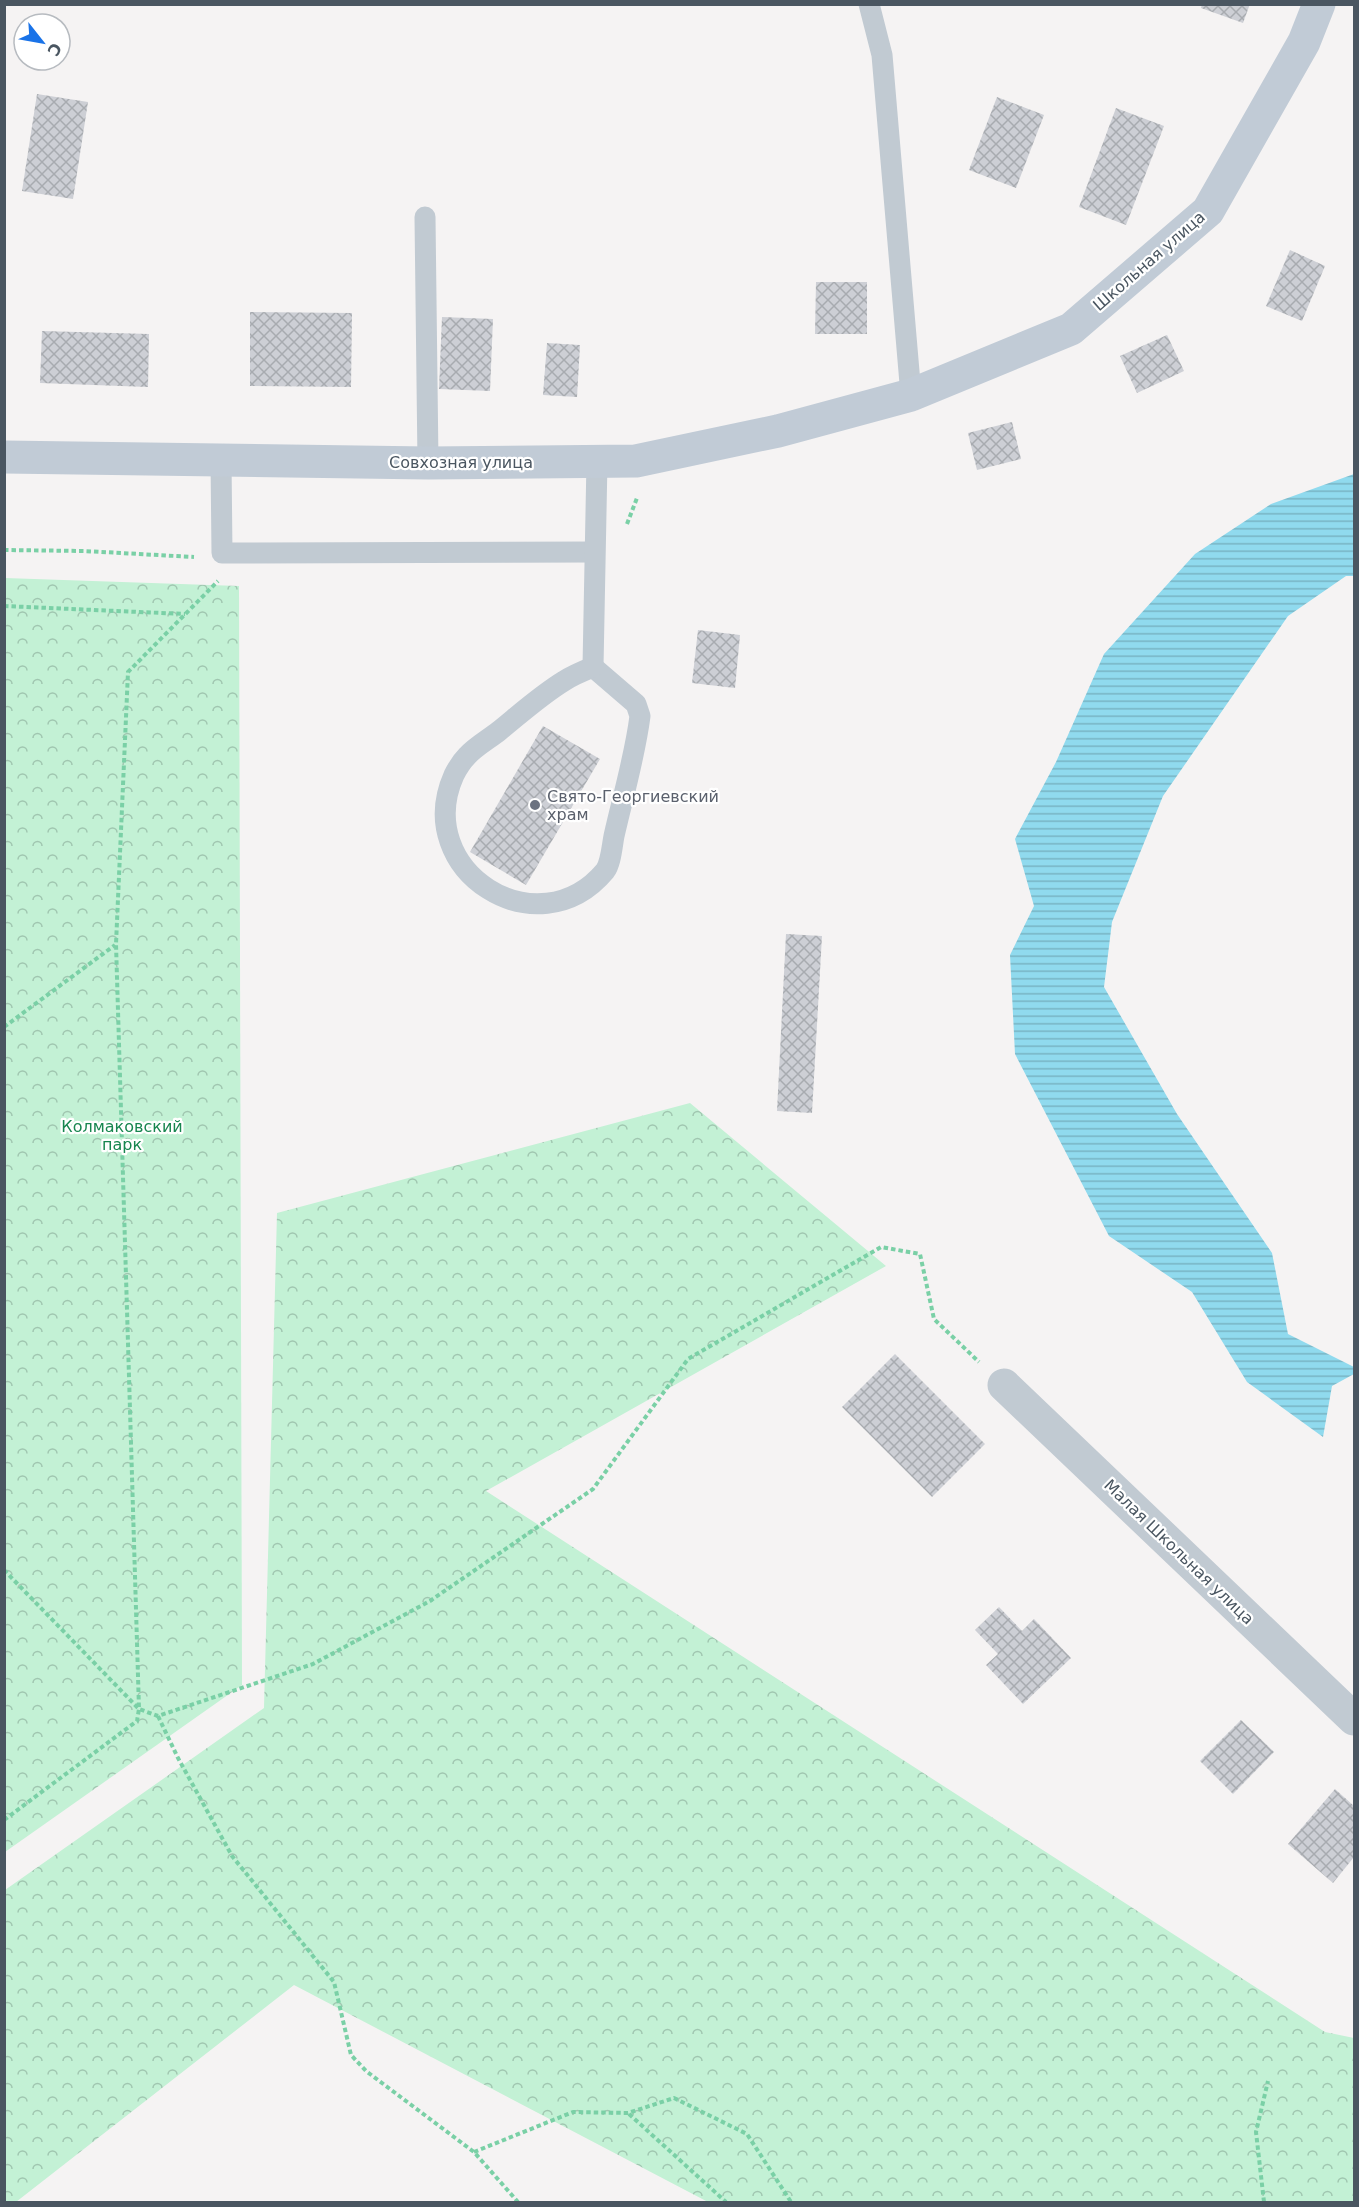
<svg xmlns="http://www.w3.org/2000/svg" width="1359" height="2207" font-family="'DejaVu Sans',sans-serif">
	<defs>
		<pattern id="forest-crowns" width="20" height="18" patternUnits="userSpaceOnUse" patternTransform="scale(1.5)"><rect width="20" height="18" fill="#c3f1d5"/><path d="M2 6a3 3 0 1 1 6 0M12 15a3 3 0 1 1 6 0" fill="none" stroke="#a0c6b0"/></pattern>
		<pattern id="water-rules" width="6" height="5" patternUnits="userSpaceOnUse" patternTransform="scale(1.5)"><rect width="6" height="5" fill="#90daee"/><path d="M0 2.5h6" fill="none" stroke="#78b4c4"/></pattern>
		<pattern id="building-cross-hatch" width="8" height="8" patternUnits="userSpaceOnUse" patternTransform="scale(1.5)"><rect width="8" height="8" fill="#cdcfd5"/><path d="M0 0l8 8M0 8l8-8" fill="none" stroke="#a8abb0"/></pattern>
	</defs>
	<rect width="100%" height="100%" fill="#f5f3f3"/>
	<g fill="url(#forest-crowns)">
		<path d="M5,578l234,8 3,1099 -237,167z"/>
		<path d="M690,1103l196,163 -400,225 839,541 29,6v164h-646l-414,-217 -278,217h-11v-312l259,-182 13,-495z"/>
	</g>
	<path fill="url(#water-rules)" d="M1354,474v102h-8l-58,40 -125,180 -51,126 -8,65 73,127 95,139 16,81 66,33v7l-22,12 -9,51 -76,-55 -55,-90 -83,-56 -94,-182 -5,-99 24,-49 -19,-67 41,-77 48,-108 91,-100 76,-50z"/>
	<g fill="url(#building-cross-hatch)">
		<path d="M1202,4h48l-7,19 -42,-15z"/>
		<path d="M37,94l51,8 -15,97 -51,-8z"/>
		<path d="M997,97l47,18 -28,73 -47,-18z"/>
		<path d="M1116,108l48,18 -38,99 -47,-18z"/>
		<path d="M1290,250l35,16 -23,55 -36,-15z"/>
		<path d="M816,282h51v52h-52z"/>
		<path d="M250,312l102,1 -1,74 -101,-1z"/>
		<path d="M442,317l51,2 -3,72 -51,-2z"/>
		<path d="M42,331l107,3 -1,53 -108,-4z"/>
		<path d="M1167,335l17,36 -47,22 -17,-37z"/>
		<path d="M547,343l33,2 -3,52 -34,-2z"/>
		<path d="M1012,422l9,37 -44,11 -9,-37z"/>
		<path d="M698,630l42,5 -5,53 -43,-5z"/>
		<path d="M543,726l57,33 -74,126 -56,-33z"/>
		<path d="M786,934l36,2 -10,177 -35,-2z"/>
		<path d="M895,1354l90,90 -53,53 -90,-90z"/>
		<path d="M999,1607l23,24 12,-12 37,39 -48,46 -37,-39 12,-11 -23,-24z"/>
		<path d="M1241,1720l33,32 -41,42 -33,-33z"/>
		<path d="M1335,1789l19,17v51l-21,26 -45,-39z"/>
	</g>
	<g fill="none" stroke-linecap="round" stroke-linejoin="round">
		<g stroke="#7ad0a6" stroke-width="4" stroke-dasharray="4.5 3" stroke-linecap="butt">
			<path d="M627,524l10,-26"/>
			<path d="M4,550l80,1 110,6"/>
			<path d="M4,606l181,8"/>
			<path d="M4,1027l111,-82"/>
			<path d="M4,1570l135,139 19,7 155,-52 117,-63 163,-112 95,-130 193,-112 39,7 14,65 45,43"/>
			<path d="M158,1716l20,42 54,98 102,126 17,73 15,16 108,81 44,50"/>
			<path d="M4,1820l133,-99 2,-12 -23,-765 12,-272 90,-91"/>
			<path d="M629,2114l97,88"/>
			<path d="M474,2152l99,-40 55,1 46,-15 73,36 44,68"/>
			<path d="M1264,2202l-8,-70 12,-51"/>
		</g>
		<g stroke="#c1cad2" stroke-width="21">
			<path d="M869,4l13,51 29,340"/>
			<path d="M425,217l3,246"/>
			<path d="M221,460l1,93 372,-1"/>
			<path d="M593,667l43,37 4,12c-5,40 -17,80 -26,120 -2,10 -3,27 -9,35 -67,80 -194,0 -151,-96 3,-6 8,-14 13,-19 8,-9 22,-17 32,-25 21,-17 42,-36 65,-50 9,-6 19,-10 29,-14z"/>
			<path d="M593,667l4,-206"/>
		</g>
		<path stroke="#c1cad2" stroke-width="33" d="M1004,1385l350,334"/>
		<path stroke="#c1cbd6" stroke-width="33" d="M4,457l424,6 208,-2 142,-30 133,-36 160,-66 137,-118 96,-169 15,-38"/>
	</g>
	<circle fill="#6b7280" stroke="#fff" stroke-width="2" cx="535" cy="805" r="6"/>
	<g text-anchor="middle" dominant-baseline="central" stroke-width="4.5" stroke-linejoin="round" paint-order="stroke">
		<g font-size="16" fill="#4a5661" stroke="#fff">
			<text transform="translate(1149 261) rotate(-41)">Школьная улица</text>
			<text x="461" y="462">Совхозная улица</text>
			<text transform="translate(1179 1552) rotate(44)">Малая Школьная улица</text>
		</g>
		<g font-size="16" fill="#5b616d" stroke="#fff" text-anchor="start">
			<text x="547" y="796">Свято-Георгиевский<tspan x="547" dy="18">храм</tspan></text>
		</g>
		<g font-size="16" fill="#17864f" stroke="#fff">
			<text x="122" y="1126">Колмаковский<tspan x="122" dy="18">парк</tspan></text>
		</g>
	</g>
	<rect width="1359" height="2207" fill="none" stroke="#4a5661" stroke-width="12"/>
	<g transform="translate(42 42) rotate(121)"><circle r="28" fill="#ffffff" stroke="#b7bbc0" stroke-width="1.5"/>
	<path d="M0-4.5L10 22L0 15L-10 22Z" fill="#1a73e8"/>
	<text y="-9" font-size="16" font-weight="bold" text-anchor="middle" fill="#4a5661">С</text>
	</g>
</svg>
